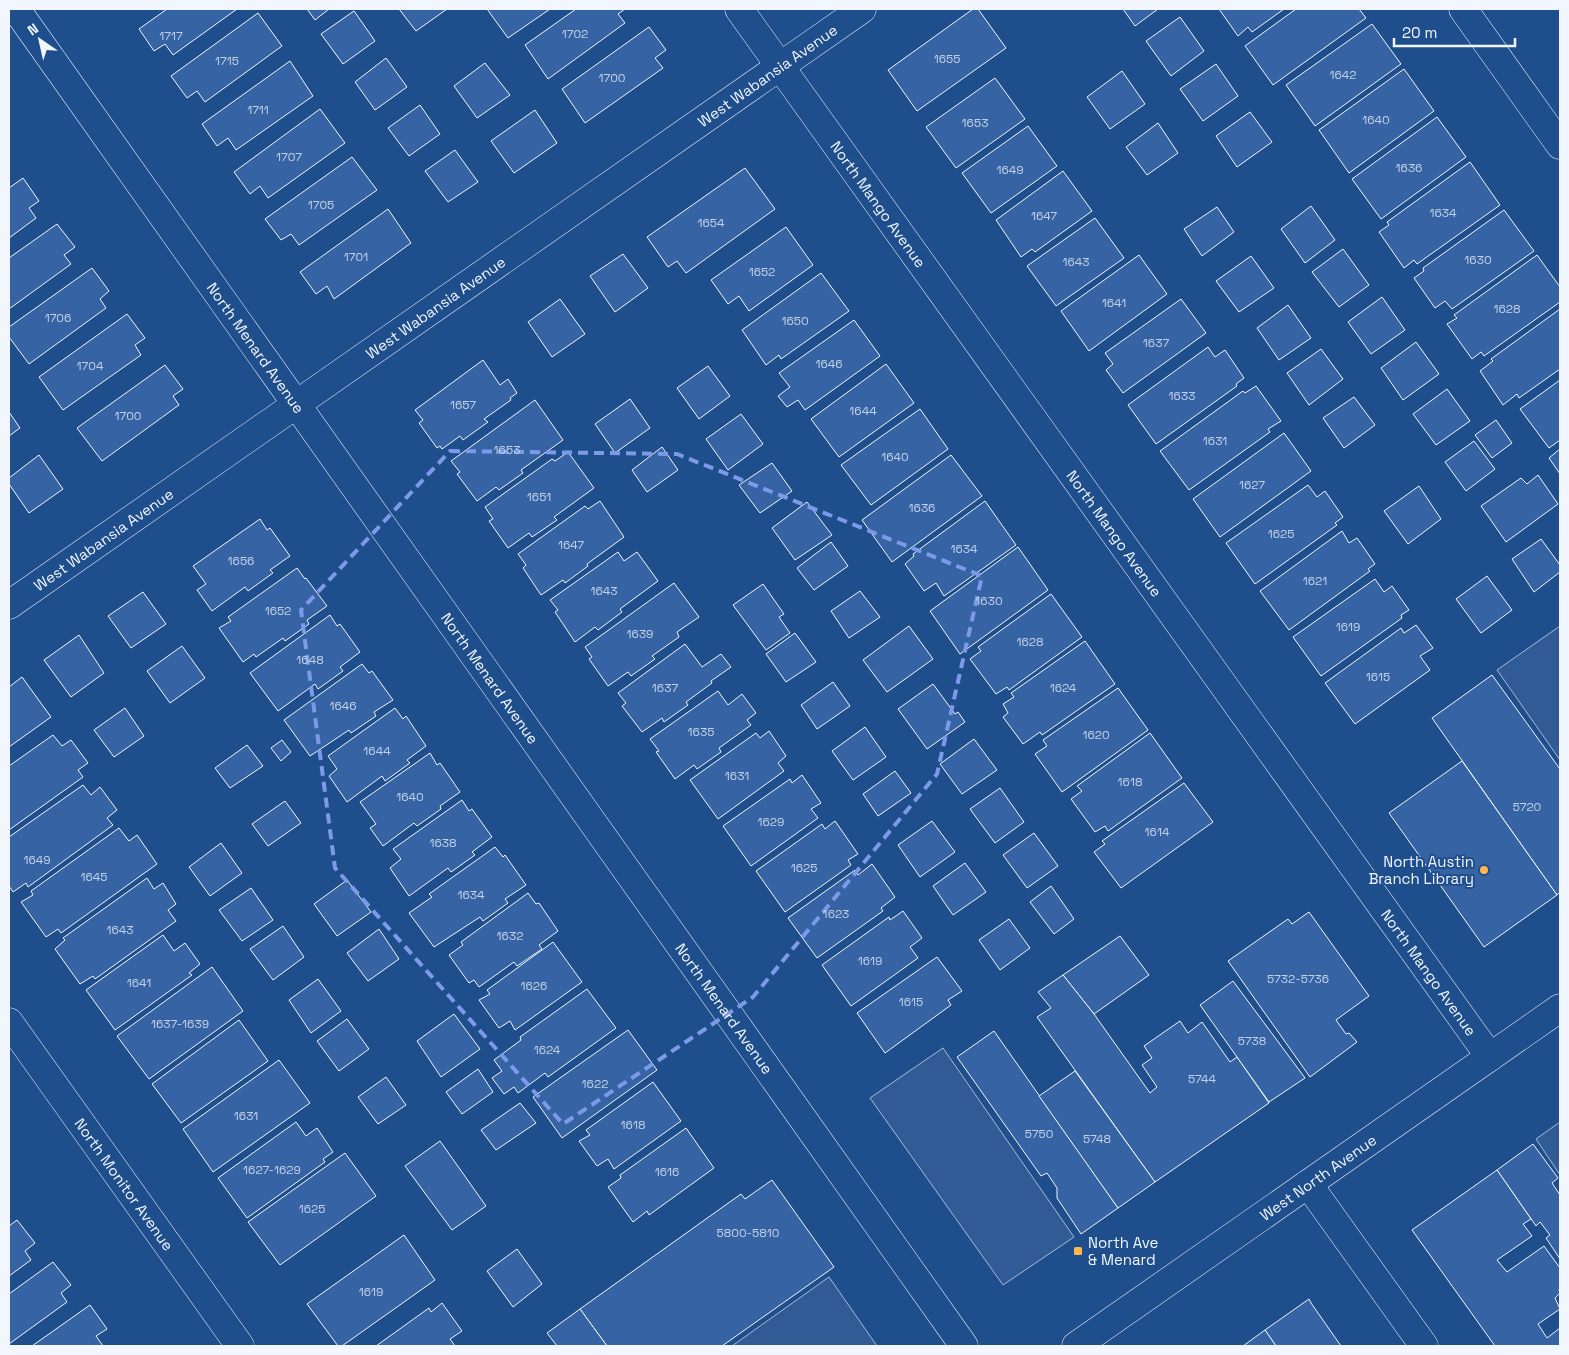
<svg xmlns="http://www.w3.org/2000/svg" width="1569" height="1355" font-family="'Space Grotesk',sans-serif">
	<rect width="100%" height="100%" fill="#1f4e8c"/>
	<g fill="#305b95" stroke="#a8bbd7">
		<path d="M1560,626v134l-63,-90z"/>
		<path d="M943,1048l131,189 -71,48 -133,-187z"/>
		<path d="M1560,1122v53l-24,-36z"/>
		<path d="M829,1277l48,69h-145z"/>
	</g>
	<g fill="#3563a3" stroke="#f2f6ff">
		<path d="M167,9h70l-64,46 -8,-11 -11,7 -15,-22z"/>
		<path d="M307,9h22l-14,11z"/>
		<path d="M399,9h48l-31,22z"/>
		<path d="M487,9h63l-42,29z"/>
		<path d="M576,9h49l-7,5 7,9 -77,56 -23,-34z"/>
		<path d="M973,9h5l28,39 -89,63 -29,-41z"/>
		<path d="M1123,9h35l-23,17z"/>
		<path d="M1219,9h65l-32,23 -4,-5 -10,9z"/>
		<path d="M1296,9h63l7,9 -93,67 -28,-39z"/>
		<path d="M354,11l21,30 -32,23 -22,-30z"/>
		<path d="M258,13l24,33 -77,56 -8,-11 -10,7 -16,-22z"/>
		<path d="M1180,17l24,34 -33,25 -25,-35z"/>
		<path d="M1372,24l29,40 -86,62 -29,-41z"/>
		<path d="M649,27l17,23 -11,8 8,10 -78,55 -23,-34z"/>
		<path d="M386,58l21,29 -32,23 -20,-28z"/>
		<path d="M290,61l23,35 -77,54 -8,-12 -11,8 -15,-22z"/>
		<path d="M485,63l25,32 -33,23 -23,-32z"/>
		<path d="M1216,64l22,32 -35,25 -23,-32z"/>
		<path d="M1404,69l30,42 -85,62 -30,-43z"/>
		<path d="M1122,71l23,33 -35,25 -23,-32z"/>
		<path d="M995,78l30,41 -69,49 -30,-41z"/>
		<path d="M420,105l20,29 -31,22 -21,-28z"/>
		<path d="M320,109l25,34 -77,55 -8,-12 -10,8 -16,-22z"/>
		<path d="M535,110l22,33 -43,30 -23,-32z"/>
		<path d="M1250,112l22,30 -35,25 -21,-31z"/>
		<path d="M1437,117l29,40 -85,62 -29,-40z"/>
		<path d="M1158,123l20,30 -31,22 -21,-28z"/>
		<path d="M1028,126l29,40 -66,47 -29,-40z"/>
		<path d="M455,150l23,32 -30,20 -23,-31z"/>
		<path d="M352,157l25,33 -78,55 -8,-11 -10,6 -16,-21z"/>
		<path d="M1470,162l30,43 -83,59 -3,-4 -10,8 -25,-36 10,-7 -2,-3z"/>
		<path d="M745,168l30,41 -89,64 -9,-12 -9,6 -21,-30z"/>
		<path d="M1063,171l29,40 -57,41 -3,-3 -11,8 -25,-37z"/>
		<path d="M23,178l16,23 -10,7 7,10 -27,20v-50z"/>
		<path d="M1311,206l24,34 -30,23 -24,-34z"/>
		<path d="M1217,207l17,25 -32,24 -18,-27z"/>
		<path d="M388,209l23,34 -77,56 -7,-13 -11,8 -16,-22z"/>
		<path d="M1504,210l30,41 -82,58 -7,-8 -10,7 -21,-30 10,-7 -1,-3z"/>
		<path d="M1095,218l29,40 -68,48 -29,-40z"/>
		<path d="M57,224l18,23 -11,8 7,9 -62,45v-51z"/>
		<path d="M786,227l27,38 -64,46 -10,-15 -11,8 -17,-24z"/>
		<path d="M1343,249l26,36 -30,22 -27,-35z"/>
		<path d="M623,254l25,34 -33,24 -25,-36z"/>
		<path d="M1139,255l28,39 -78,57 -28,-40z"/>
		<path d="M1537,255l23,32v15l-76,54 -3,-4 -9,7 -25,-35 10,-6 -3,-3z"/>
		<path d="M1251,256l23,32 -35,24 -23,-31z"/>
		<path d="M92,268l17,23 -9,8 6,9 -77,56 -20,-27v-10z"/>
		<path d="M821,273l28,38 -68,48 -2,-4 -13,10 -24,-35z"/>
		<path d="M1382,297l23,33 -34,24 -23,-32z"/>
		<path d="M560,299l25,35 -33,23 -24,-35z"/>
		<path d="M1181,299l25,34 -83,60 -17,-23 7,-6 -8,-11z"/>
		<path d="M1288,305l23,33 -32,22 -22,-32z"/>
		<path d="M1560,309v60l-41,29 -2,-4 -14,11 -23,-34 13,-10 -2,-2z"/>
		<path d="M127,314l18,24 -10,7 6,10 -78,55 -24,-33z"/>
		<path d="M854,320l26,36 -75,54 -7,-10 -11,7 -9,-11 12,-9 -11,-14z"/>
		<path d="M1416,342l23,32 -36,26 -22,-32z"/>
		<path d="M1208,347l7,10 10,-7 19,28 -8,6 1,2 -81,58 -28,-39z"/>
		<path d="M1321,349l22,30 -34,26 -22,-32z"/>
		<path d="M483,360l17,25 8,-6 9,14 -7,5 1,2 -27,19 4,3 -25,18 -3,-4 -18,13 -2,-3 -3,2 -18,-25 4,-3 -8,-10z"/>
		<path d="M886,364l28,39 -75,54 -28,-38z"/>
		<path d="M165,365l18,24 -10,7 6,9 -77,56 -25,-33z"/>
		<path d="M708,366l22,30 -31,23 -22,-31z"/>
		<path d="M1560,380v60l-11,8 -29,-39z"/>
		<path d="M1256,386l25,35 -13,8 2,3 -81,58 -29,-39 83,-60 2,2z"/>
		<path d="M1447,389l23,32 -34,24 -23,-31z"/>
		<path d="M1354,397l21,28 -31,23 -21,-30z"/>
		<path d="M630,399l20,29 -35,25 -20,-29z"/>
		<path d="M535,400l28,40 -42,30 2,3 -24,17 -3,-3 -19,14 -20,-27 3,-2 -9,-11z"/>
		<path d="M920,409l28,40 -77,56 -30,-40z"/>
		<path d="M9,412l11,16 -11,8z"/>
		<path d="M741,414l22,30 -35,26 -22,-31z"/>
		<path d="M1496,420l16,23 -20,15 -17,-23z"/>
		<path d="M1284,433l27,38 -91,66 -27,-38z"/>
		<path d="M1474,441l21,28 -29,22 -21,-29z"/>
		<path d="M662,447l16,23 -31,22 -15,-22z"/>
		<path d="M1560,449v25l-11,-16z"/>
		<path d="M568,452l26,36 -40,29 3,3 -25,17 -3,-4 -21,15 -19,-27 4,-2 -8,-12 67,-48 3,2z"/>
		<path d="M39,455l24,34 -34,24 -20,-29v-6z"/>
		<path d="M951,455l31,41 -90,66 -30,-42z"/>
		<path d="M772,463l20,28 -32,22 -21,-28z"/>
		<path d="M1538,475l20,29 -52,38 -25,-36 40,-28 6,6z"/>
		<path d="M1308,485l9,12 8,-6 18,26 -8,6 2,2 -82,59 -29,-41z"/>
		<path d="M1419,486l22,33 -33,25 -24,-33z"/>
		<path d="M600,501l24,36 -37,27 1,2 -23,17 -2,-3 -22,15 -18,-27 3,-3 -8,-11 67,-48 3,3z"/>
		<path d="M985,501l31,44 -72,51 -8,-13 -12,8 -19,-27 9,-8 -1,-2z"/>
		<path d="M807,502l25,33 -37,25 -23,-32z"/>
		<path d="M260,519l7,11 3,-2 20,28 -20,14 3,3 -25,18 -3,-4 -33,24 -15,-21 9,-6 -13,-18z"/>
		<path d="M1342,531l7,12 8,-5 18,26 -7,5 2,2 -81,59 -29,-39z"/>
		<path d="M1541,539l19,26v7l-26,20 -22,-33z"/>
		<path d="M831,542l17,24 -34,24 -17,-22z"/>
		<path d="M1018,547l30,43 -88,64 -30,-43z"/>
		<path d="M618,552l6,9 13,-9 21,29 -38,28 2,3 -24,18 -3,-3 -20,15 -20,-30 3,-2 -8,-10z"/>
		<path d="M297,568l8,11 1,-1 21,28 -20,14 2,4 -24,17 -2,-3 -27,19 -2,-3 -11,8 -24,-34 12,-7 -3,-4z"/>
		<path d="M1487,576l25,34 -31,23 -25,-34z"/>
		<path d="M1375,579l9,13 8,-6 17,24 -8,5 1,3 -81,58 -28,-39z"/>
		<path d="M674,583l25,34 -22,15 2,5 -27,19 3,3 -24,17 -3,-4 -20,14 -19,-27 3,-2 -7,-10z"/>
		<path d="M763,584l21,30 -5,3 11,16 -24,17 -33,-45z"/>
		<path d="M860,591l20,26 -31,21 -18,-27z"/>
		<path d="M143,592l23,32 -35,24 -23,-32z"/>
		<path d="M1051,594l31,43 -73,53 -2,-3 -11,7 -26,-35 11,-8 -3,-4z"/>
		<path d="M330,615l7,11 3,-2 20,28 -20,15 3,4 -25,18 -3,-5 -37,27 -28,-38z"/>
		<path d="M1416,625l17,23 -13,8 10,14 -75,54 -30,-41 76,-55 3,5z"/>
		<path d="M909,626l24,33 -46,33 -24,-32z"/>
		<path d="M795,633l21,29 -30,20 -20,-28z"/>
		<path d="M79,635l25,38 -33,24 -27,-37z"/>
		<path d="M1085,641l30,43 -73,51 -2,-3 -17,12 -20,-27 5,-4 -5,-9 11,-7 -3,-4z"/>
		<path d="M685,644l17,23 19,-13 10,13 -20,14 1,2 -26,19 2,3 -24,17 -2,-4 -20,14 -20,-26 4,-3 -8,-10z"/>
		<path d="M182,646l23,32 -35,25 -23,-32z"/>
		<path d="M362,664l7,9 3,-2 21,29 -19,12 2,4 -25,17 -2,-3 -39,26 -26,-36z"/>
		<path d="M1492,675l68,94v123l-3,3 -125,-177z"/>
		<path d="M22,677l29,40 -42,30v-60z"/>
		<path d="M833,682l17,24 -33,23 -16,-24z"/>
		<path d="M933,684l22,30 3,-2 7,10 -38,27 -29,-40z"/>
		<path d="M1118,688l30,42 -86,62 -27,-38 12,-8 -4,-6z"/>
		<path d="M718,691l10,14 14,-11 14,19 -9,7 4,5 -32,23 2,4 -24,17 -3,-4 -19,14 -19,-27 3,-1 -9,-12z"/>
		<path d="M125,708l19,28 -30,21 -20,-27z"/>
		<path d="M395,708l8,11 3,-3 20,30 -19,14 3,3 -25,18 -3,-5 -35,26 -18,-26 8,-7 -9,-13z"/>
		<path d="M865,727l21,30 -33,23 -21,-29z"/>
		<path d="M769,731l17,25 -8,7 6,8 -66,48 -28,-39 66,-47 4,5z"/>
		<path d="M1150,733l32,45 -74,53 -3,-5 -10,6 -24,-33 11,-8 -5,-5z"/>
		<path d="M53,735l9,11 9,-6 17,23 -10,7 5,7 -74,53v-64z"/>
		<path d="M974,739l23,31 -35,24 -22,-30z"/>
		<path d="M282,740l9,12 -10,9 -10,-13z"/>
		<path d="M247,745l16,21 -33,22 -15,-20z"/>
		<path d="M430,753l7,12 3,-2 20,29 -20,14 1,3 -24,17 -3,-3 -31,23 -13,-18 6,-4 -16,-22z"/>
		<path d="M1462,761l95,134 -73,52 -95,-134z"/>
		<path d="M895,771l16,22 -33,23 -15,-22z"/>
		<path d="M802,775l19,28 -10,6 7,9 -67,48 -28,-40 67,-47 2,4z"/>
		<path d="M1184,783l29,39 -92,66 -27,-36 11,-8 -3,-3z"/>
		<path d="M83,785l8,10 9,-8 17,23 -10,8 6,7 -85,62 -2,-4 -13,9 -4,-6v-49z"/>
		<path d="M1000,788l24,34 -29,21 -25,-34z"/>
		<path d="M462,800l7,11 3,-2 20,28 -20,15 3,3 -24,17 -3,-4 -39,28 -19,-28 11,-9 -8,-10z"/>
		<path d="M285,801l16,22 -33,23 -16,-22z"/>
		<path d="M835,821l23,33 -10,6 3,5 -66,47 -29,-41 66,-47 3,5z"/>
		<path d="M932,821l23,31 -35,25 -22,-32z"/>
		<path d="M119,828l10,13 8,-6 20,29 -96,69 -3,-4 -12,8 -25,-35 12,-7 -2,-4z"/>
		<path d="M1034,833l24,33 -31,22 -24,-33z"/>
		<path d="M221,843l21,30 -32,23 -21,-29z"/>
		<path d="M495,847l8,10 2,-2 21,30 -21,14 3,4 -25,18 -3,-4 -46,30 -25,-34 23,-16 -3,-3z"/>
		<path d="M965,863l21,29 -33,23 -20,-29z"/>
		<path d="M872,864l23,33 -14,11 2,3 -66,47 -29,-40 67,-48 3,5z"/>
		<path d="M147,878l7,11 9,-6 13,21 -8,6 8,11 -81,58 -2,-3 -13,8 -25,-35 10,-9 -2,-2z"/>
		<path d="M347,880l24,32 -34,24 -23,-32z"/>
		<path d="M1051,886l23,33 -20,15 -24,-32z"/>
		<path d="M251,888l22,32 -31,21 -23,-31z"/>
		<path d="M528,893l8,11 3,-1 19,28 -19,14 3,4 -25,17 -3,-4 -35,25 -5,-7 -5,3 -20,-28 14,-10 -2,-3z"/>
		<path d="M903,911l19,27 -12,9 8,11 -67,48 -29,-41 67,-48 1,3z"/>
		<path d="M1309,912l60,84 -33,24 10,14 3,-1 8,9 -47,35 -82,-116 60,-42 4,5z"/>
		<path d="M1009,919l21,29 -30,22 -21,-30z"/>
		<path d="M283,926l21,31 -31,23 -23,-31z"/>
		<path d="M379,929l20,30 -31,22 -21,-28z"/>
		<path d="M163,935l11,16 11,-8 15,21 -11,9 3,2 -77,55 -29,-40z"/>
		<path d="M1120,936l29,39 -55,39 -31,-39z"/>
		<path d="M553,942l29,40 -67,48 -5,-9 -11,7 -20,-28 11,-6 -3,-4z"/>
		<path d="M937,957l25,34 -14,9 3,5 -66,48 -28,-40z"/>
		<path d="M212,967l31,44 -94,68 -32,-43z"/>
		<path d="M1063,975l31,39 56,79 7,-6 -15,-22 10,-7 -8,-12 36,-25 8,12 14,-11 28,40 7,-5 32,46 -114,79 -118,-165 14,-9 -13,-16z"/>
		<path d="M318,979l23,32 -30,22 -22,-33z"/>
		<path d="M1233,981l72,97 -36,24 -69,-97z"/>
		<path d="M587,989l29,39 -68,49 -3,-4 -27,20 -4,-6 -10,7 -12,-16 10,-7 -8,-11 27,-20 -1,-3z"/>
		<path d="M454,1014l26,35 -39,28 -24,-36z"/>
		<path d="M347,1019l22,30 -30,22 -22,-30z"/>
		<path d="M239,1020l29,41 -87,62 -29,-39z"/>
		<path d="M628,1030l29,40 -95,68 -29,-41z"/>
		<path d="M994,1031l124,177 -37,26 -24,-36v-10l-10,-15 -6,3 -84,-119z"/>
		<path d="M279,1060l31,43 -97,69 -30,-43z"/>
		<path d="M478,1069l15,23 -31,22 -16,-22z"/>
		<path d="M1075,1071l80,111 -37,26 -79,-112z"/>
		<path d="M386,1077l20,28 -28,19 -20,-27z"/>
		<path d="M653,1082l28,39 -67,48 -6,-10 -11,7 -18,-25 11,-6 -4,-5z"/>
		<path d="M520,1103l16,20 -40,27 -15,-20z"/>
		<path d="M296,1122l10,14 11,-8 16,24 -10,7 2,3 -78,56 -29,-40z"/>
		<path d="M686,1128l28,40 -65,47 -2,-4 -14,11 -25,-35 13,-9 -1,-3z"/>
		<path d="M440,1141l46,65 -34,24 -47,-64z"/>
		<path d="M1533,1144l25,34 -6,5 8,12v64l-14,-21 4,-3 -10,-13 -4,4 -39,-56z"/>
		<path d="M345,1153l31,43 -96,69 -32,-43z"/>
		<path d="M1497,1170l34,49 -8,5 9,12 -35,24 10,12 37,-26 16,22v20l-1,2 1,3 -5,5 5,11 -22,15 9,14 13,-10v18h-65l-83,-116z"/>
		<path d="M772,1180l62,87 -112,79h-115l-27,-37 161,-115 4,5z"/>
		<path d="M17,1220l18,23 -10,8 6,9 -22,16v-50z"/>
		<path d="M404,1235l31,45 -93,66h-4l-31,-42z"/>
		<path d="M517,1249l25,35 -29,23 -26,-36z"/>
		<path d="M53,1262l18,23 -10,8 6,9 -58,42v-50z"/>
		<path d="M1309,1299l2,4 30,43h-65l-11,-16z"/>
		<path d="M442,1303l20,28 -12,8 5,7h-79l53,-38 2,4z"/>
		<path d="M90,1305l17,24 -11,7 7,10h-71z"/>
		<path d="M580,1309l27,37h-50l-10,-13z"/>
		<path d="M1265,1330l11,16h-33z"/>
	</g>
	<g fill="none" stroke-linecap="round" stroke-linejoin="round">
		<defs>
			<g id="street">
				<path id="s1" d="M16,9l948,1337"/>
				<path id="s2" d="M739,9l751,1048"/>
				<path d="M1463,9l97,136"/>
				<path id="s3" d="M9,605l853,-596"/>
				<path id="s4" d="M9,1022l231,324"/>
				<path d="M1308,1184l116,162"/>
			</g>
			<g id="primary">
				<path id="s5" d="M1076,1346l484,-338"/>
			</g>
		</defs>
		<use href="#street" stroke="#f2f6ff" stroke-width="29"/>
		<use href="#primary" stroke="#f2f6ff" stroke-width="29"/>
		<use href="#street" stroke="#1f4e8c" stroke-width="28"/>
		<use href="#primary" stroke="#1f4e8c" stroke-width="28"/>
	</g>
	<path fill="none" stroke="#7d9aea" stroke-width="4" stroke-dasharray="10 6" stroke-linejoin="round" d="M450,451l227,3 305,122 -45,198 -184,223 -190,127 -228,-256 -34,-258z"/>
	<g fill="#ffb74d" stroke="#1f4e8c" stroke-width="2">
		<circle cx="1484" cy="870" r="5"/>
		<rect x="1073" y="1246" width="10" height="10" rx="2.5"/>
	</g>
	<g text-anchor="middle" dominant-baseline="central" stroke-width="4" stroke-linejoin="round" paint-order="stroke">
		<g font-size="12" fill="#c3d1e8">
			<text x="575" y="34">1702</text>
			<text x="171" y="36">1717</text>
			<text x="947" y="59">1655</text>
			<text x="227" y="61">1715</text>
			<text x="1343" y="75">1642</text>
			<text x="612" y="78">1700</text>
			<text x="258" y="110">1711</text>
			<text x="1376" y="120">1640</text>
			<text x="975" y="123">1653</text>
			<text x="289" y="157">1707</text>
			<text x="1409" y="168">1636</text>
			<text x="1010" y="170">1649</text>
			<text x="321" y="205">1705</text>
			<text x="1443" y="213">1634</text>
			<text x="1044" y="216">1647</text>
			<text x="711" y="223">1654</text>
			<text x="356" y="257">1701</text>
			<text x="1478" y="260">1630</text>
			<text x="1076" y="262">1643</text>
			<text x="762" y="272">1652</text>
			<text x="1114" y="303">1641</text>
			<text x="1507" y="309">1628</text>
			<text x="58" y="318">1706</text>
			<text x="795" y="321">1650</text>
			<text x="1156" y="343">1637</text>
			<text x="829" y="364">1646</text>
			<text x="90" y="366">1704</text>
			<text x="1182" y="396">1633</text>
			<text x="463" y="405">1657</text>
			<text x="863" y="411">1644</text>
			<text x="128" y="416">1700</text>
			<text x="1215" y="441">1631</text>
			<text x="507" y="450">1653</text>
			<text x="895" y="457">1640</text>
			<text x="1252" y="485">1627</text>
			<text x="539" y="497">1651</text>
			<text x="922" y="508">1636</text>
			<text x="1281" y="534">1625</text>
			<text x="571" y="545">1647</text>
			<text x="964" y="549">1634</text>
			<text x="241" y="561">1656</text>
			<text x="1315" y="581">1621</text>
			<text x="604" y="591">1643</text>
			<text x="989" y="601">1630</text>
			<text x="278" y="611">1652</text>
			<text x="1348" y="627">1619</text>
			<text x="640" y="634">1639</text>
			<text x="1030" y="642">1628</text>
			<text x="310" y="660">1648</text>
			<text x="1378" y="677">1615</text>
			<text x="665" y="688">1637</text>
			<text x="1063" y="688">1624</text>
			<text x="343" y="706">1646</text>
			<text x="701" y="732">1635</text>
			<text x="1096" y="735">1620</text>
			<text x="377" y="751">1644</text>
			<text x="737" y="776">1631</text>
			<text x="1130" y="782">1618</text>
			<text x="410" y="797">1640</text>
			<text x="1527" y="807">5720</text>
			<text x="771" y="822">1629</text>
			<text x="1157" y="832">1614</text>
			<text x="443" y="843">1638</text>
			<text x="37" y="860">1649</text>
			<text x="804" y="868">1625</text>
			<text x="94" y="877">1645</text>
			<text x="471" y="895">1634</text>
			<text x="836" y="914">1623</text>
			<text x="120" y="930">1643</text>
			<text x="510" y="936">1632</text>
			<text x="870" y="961">1619</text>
			<text x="1298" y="979">5732-5736</text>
			<text x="139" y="983">1641</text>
			<text x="534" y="986">1626</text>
			<text x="911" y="1002">1615</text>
			<text x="180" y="1024">1637-1639</text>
			<text x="1252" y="1041">5738</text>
			<text x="547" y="1050">1624</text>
			<text x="1202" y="1079">5744</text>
			<text x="595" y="1084">1622</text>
			<text x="246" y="1116">1631</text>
			<text x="633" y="1125">1618</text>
			<text x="1039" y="1134">5750</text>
			<text x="1097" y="1139">5748</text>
			<text x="272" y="1170">1627-1629</text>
			<text x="667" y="1172">1616</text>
			<text x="312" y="1209">1625</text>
			<text x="748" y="1233">5800-5810</text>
			<text x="371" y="1292">1619</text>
		</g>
		<g font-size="15" fill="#f2f6ff" stroke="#1f4e8c">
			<text stroke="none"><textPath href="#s3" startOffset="925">West Wabansia Avenue</textPath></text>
			<text stroke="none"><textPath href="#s2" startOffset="240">North Mango Avenue</textPath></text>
			<text stroke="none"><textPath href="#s3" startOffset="520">West Wabansia Avenue</textPath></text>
			<text stroke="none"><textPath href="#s1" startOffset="415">North Menard Avenue</textPath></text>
			<text stroke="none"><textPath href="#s2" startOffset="645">North Mango Avenue</textPath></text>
			<text stroke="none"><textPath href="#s3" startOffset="115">West Wabansia Avenue</textPath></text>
			<text stroke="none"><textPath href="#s1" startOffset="820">North Menard Avenue</textPath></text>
			<text stroke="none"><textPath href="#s2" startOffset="1185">North Mango Avenue</textPath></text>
			<text stroke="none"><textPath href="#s1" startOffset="1225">North Menard Avenue</textPath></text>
			<text stroke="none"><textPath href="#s5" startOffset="295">West North Avenue</textPath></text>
			<text stroke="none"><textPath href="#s4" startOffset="199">North Monitor Avenue</textPath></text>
		</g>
		<g font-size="15" fill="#f2f6ff" stroke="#1f4e8c" text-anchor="end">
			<text x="1474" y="861">North Austin<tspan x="1474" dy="17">Branch Library</tspan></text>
			<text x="1088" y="1242" text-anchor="start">North Ave<tspan x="1088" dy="17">&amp; Menard</tspan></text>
		</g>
	</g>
	<rect width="1569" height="1355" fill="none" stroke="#f2f6ff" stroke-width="20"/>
	<g transform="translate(40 40) rotate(326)" stroke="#1f4e8c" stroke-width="4" paint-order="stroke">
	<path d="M0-4L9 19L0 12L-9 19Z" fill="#f2f6ff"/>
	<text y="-8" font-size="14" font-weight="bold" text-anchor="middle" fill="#f2f6ff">N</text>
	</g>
	<path d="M1394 38v8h121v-8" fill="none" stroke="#f2f6ff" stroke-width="2.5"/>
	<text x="1402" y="38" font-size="15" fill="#f2f6ff" stroke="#1f4e8c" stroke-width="4" paint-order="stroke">20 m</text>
</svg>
